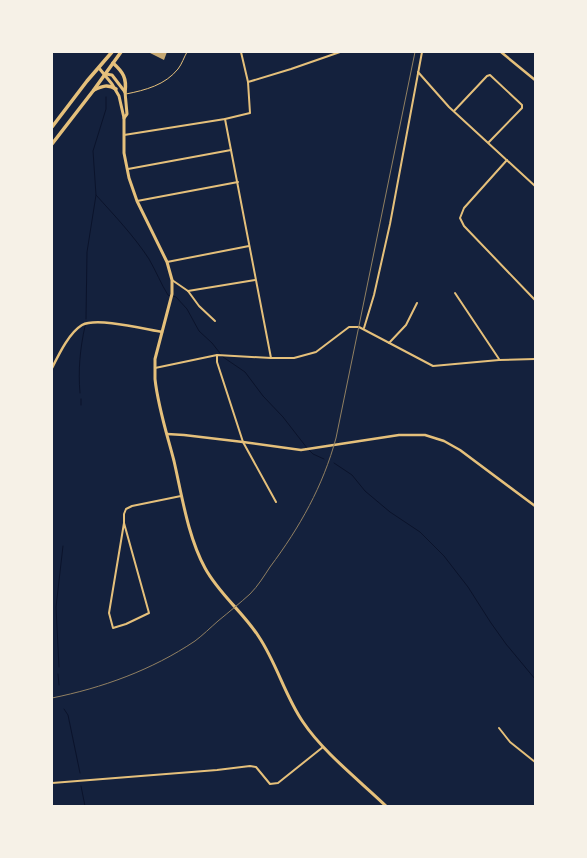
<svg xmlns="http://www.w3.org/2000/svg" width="587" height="858" font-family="Literata,serif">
	<rect width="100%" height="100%" fill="#14213d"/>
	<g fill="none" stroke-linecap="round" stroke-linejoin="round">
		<g stroke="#0b132b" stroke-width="1">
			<path d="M96,195c18,20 38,41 53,64 7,12 12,25 19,36l2,1"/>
			<path d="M173,296l3,1 11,12 12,22 13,12 11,14 22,15 18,24 20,21 24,31"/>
			<path d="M86,319l1,-67 9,-57 -3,-44 13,-42v-12"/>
			<path d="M80,393c-2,-23 0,-44 5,-67"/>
			<path d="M81,405v-6"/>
			<path d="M309,450l4,4 11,5"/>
			<path d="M334,463l18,12 13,16 25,21 30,20 24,24 24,31 23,36 15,21 29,35"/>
			<path d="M59,667l-3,-60 7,-61"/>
			<path d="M58,674l1,11"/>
			<path d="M64,709l4,6 12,58"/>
			<path d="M81,786l4,20"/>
		</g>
	</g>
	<path fill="#c6a872" d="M151,52h16l-3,8 -14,-7z"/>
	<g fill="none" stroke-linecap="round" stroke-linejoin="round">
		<path stroke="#e5c07b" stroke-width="1" d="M126,94c20,-4 39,-9 52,-25 4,-5 6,-12 9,-17"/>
		<g stroke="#e5c07b" stroke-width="2">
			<path d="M418,72l31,35 86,79"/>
			<path d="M248,82l43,-13 49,-17"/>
			<path d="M454,111l33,-35 3,-1 32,30v3l-33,34"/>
			<path d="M225,119l46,239"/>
			<path d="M124,135l101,-16 25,-6 -2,-31 -7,-30"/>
			<path d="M507,160l-43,48 -4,10 4,8 71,74"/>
			<path d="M128,169l103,-19"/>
			<path d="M137,201l101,-19"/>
			<path d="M167,262l82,-16"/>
			<path d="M172,280l16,11 11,15 16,15"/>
			<path d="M188,291l67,-11"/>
			<path d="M455,293l44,66"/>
			<path d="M364,328l10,-33 16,-71 32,-172"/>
			<path d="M389,343l17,-18 11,-22"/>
			<path d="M217,355v7l26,80 33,60"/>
			<path d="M155,368l62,-13 54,3h23l22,-6 33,-25h10l74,39 66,-6 36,-1"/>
			<path d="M124,523l25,90 -23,11 -13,4 -4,-15 15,-90v-9l2,-5 6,-3 49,-10"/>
			<path d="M499,728l11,14 25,20"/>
			<path d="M52,783l165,-13 33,-4 6,1 14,17 8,-1 45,-36"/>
		</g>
		<g stroke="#e5c07b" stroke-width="2.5">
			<path d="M501,52l34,28"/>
			<path d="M52,368c7,-14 17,-35 30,-43 15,-8 62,4 80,7"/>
			<path d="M167,434l17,1 59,7 58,8 98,-15h26l19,6 16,9 75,56"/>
		</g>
		<g stroke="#e5c07b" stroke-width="3">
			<path d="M99,68l13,16 7,12 5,22v35l5,25 8,23 30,61 5,18v14l-17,65v20c3,28 12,55 19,82 8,35 14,76 31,107 14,26 38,44 54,69 18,27 26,59 44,85 20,30 57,59 83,84"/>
			<path d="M105,74l7,1 13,17 2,22 -3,4"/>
		</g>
		<g stroke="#e5c07b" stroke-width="3.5">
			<path d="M113,63c10,9 14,15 12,29"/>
			<path d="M94,90c8,-4 14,-6 22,-1"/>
			<path d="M52,127l35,-46 25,-29"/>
			<path d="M52,144l41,-53 28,-39"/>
		</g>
		<path stroke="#918062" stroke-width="1" d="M52,698c50,-10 100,-28 143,-57 8,-6 15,-13 23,-20 11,-9 22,-18 32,-27 8,-8 14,-18 20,-27 30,-40 53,-81 66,-129l79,-386"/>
	</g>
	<rect width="587" height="858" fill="none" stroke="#f6f1e7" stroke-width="106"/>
</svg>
